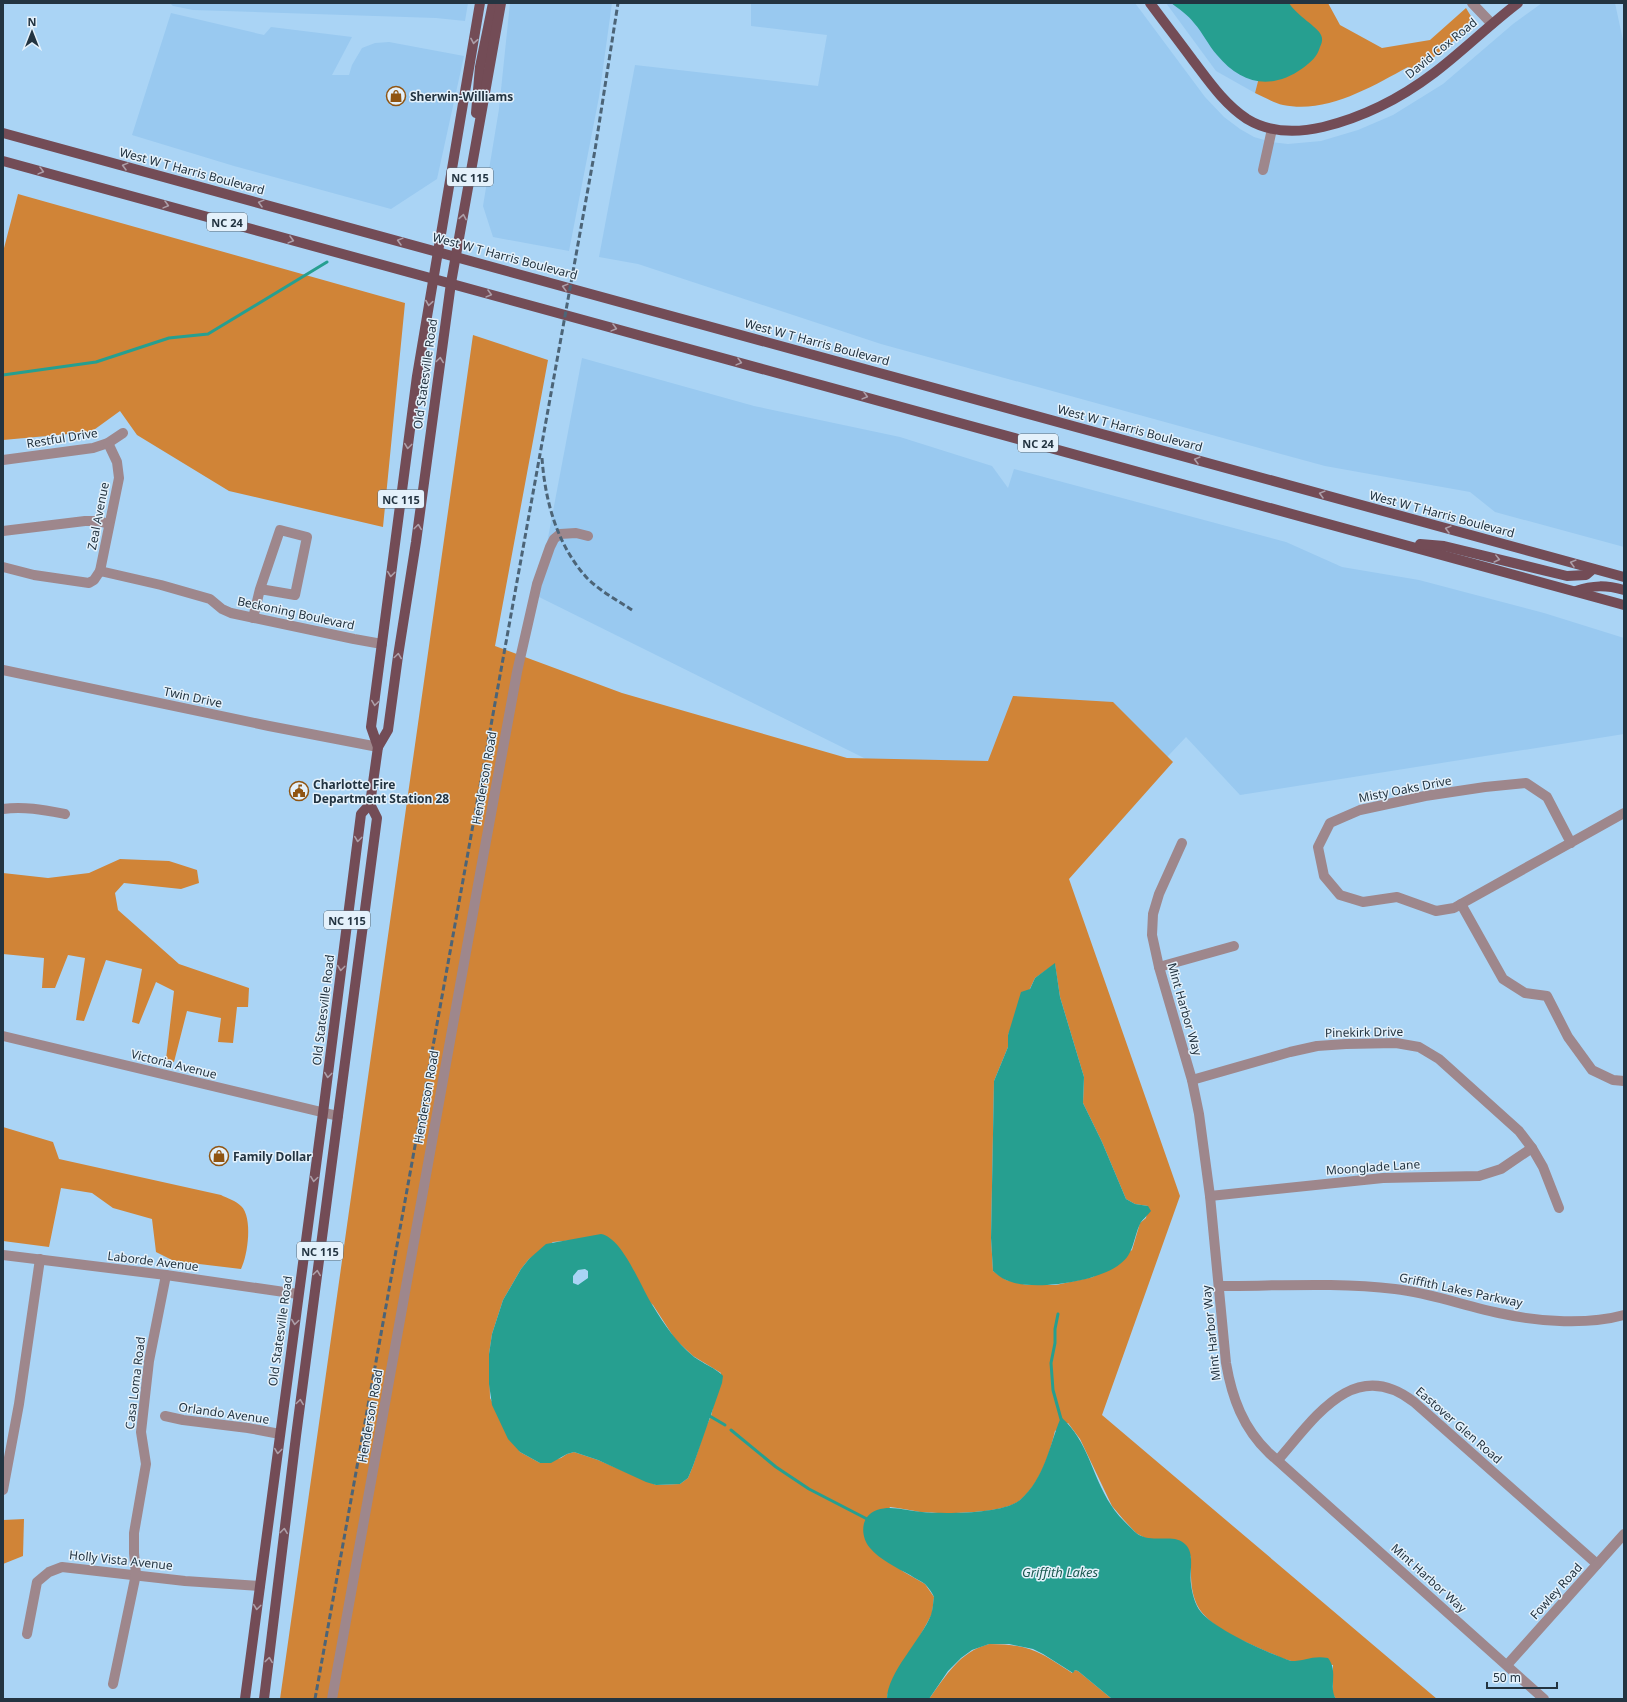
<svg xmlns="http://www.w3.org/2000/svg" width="1627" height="1702" font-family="'Noto Sans',sans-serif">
	<rect width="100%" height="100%" fill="#aad4f5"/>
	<g fill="#99c9f0">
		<path d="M170,3h298l-3,18 -29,-3 -243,-8 -20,-4z"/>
		<path d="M510,3h102l-13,94 -30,154 -76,-14 -10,-31 16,-97z"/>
		<path d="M751,3h384l70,94 19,20 16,12 14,8 17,5 17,2 33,-3 37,-11 35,-15 50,-31 70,-60 29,-21h73l9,42v502l-129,-35 -25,-20 -145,-26 -444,-122 -243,-80 -39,-7 36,-192 183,21 9,-51 -76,-9z"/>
		<path d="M1166,3h112l-23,90 -39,-22z"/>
		<path d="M171,13l93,22 7,-8 81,10 -20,38h17l3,-10 10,-17 13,-5 14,-1 75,14 -27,123 -46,30 -157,-43 -102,-31z"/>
		<path d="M582,358l172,48 146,31 92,29 16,22 6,-19 272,73 56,25 77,13 125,33 80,25v96l-384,61 -54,-58 -116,123 -533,-264z"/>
	</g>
	<g fill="#d08437" fill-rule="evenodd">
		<path d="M1278,3h50l12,22 42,23 48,-8 36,-32 6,10 -3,10 -53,44 -8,-5c-37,20 -81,47 -125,38 -9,-2 -19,-8 -28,-12z"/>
		<path d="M18,194l387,109 -22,224 -154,-36 -92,-56 -17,-24 -29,21 -88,8v-188z"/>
		<path d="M473,335l75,25 -53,286 127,47 225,65 141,3 25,-65 100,6 60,60 -104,117 111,317 -78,219 335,284h-101l-3,-5v-29l-42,-4 -10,-3c-26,-13 -77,-29 -86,-58 -5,-14 -4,-28 -4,-43l-17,-18 -21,1 -8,-2 -9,-5 -13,-14 -11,-13 -32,-67 -12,-16 -13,8c-6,25 -15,53 -36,70 -17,13 -77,13 -99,11 -10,-2 -20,-4 -30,-5l-20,40 34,25 21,12 9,13 -2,17 -45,81v4h-607zM1055,964l5,33 24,80 -1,26 19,39 24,57 9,5 13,2 -2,12 -6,5 -8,27 -39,27 -37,8h-29l-21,-5 -13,-9 -2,-33 3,-157 14,-34v-12l27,-57zM574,1240l79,65 22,34 18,17 28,17 -10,43 -6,13 -12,37 -5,12 -8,6 -24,1 -58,-25 -24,-8 -7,2 -6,4 -21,5 -20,-11 -30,-54 -1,-44 3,-20 11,-34 18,-31 8,-10 24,-17z"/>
		<path d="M120,859l49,2 28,9 2,13 -18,6 -57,-6 -9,10 3,17 61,54 70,24 -1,19h-11l-4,36 -15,-1 3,-24 -34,-7 -13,51 -8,-3 8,-68 -18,-9 -17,42 -7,-2 10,-53 -36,-9 -22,61 -8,-1 9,-62 -17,-3 -13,33h-13l2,-30 -41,-4v-81l45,5 41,-5z"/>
		<path d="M3,1127l50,15 6,17 162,36c6,3 15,6 20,11 12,11 7,49 0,63l-67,-8 -18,-9 -4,-33 -39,-11 -21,-15 -31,-5 -12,59 -46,-6z"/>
		<path d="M24,1519l-1,37 -20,8v-44z"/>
		<path d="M989,1644c40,0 51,8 83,29l3,-3 3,1 34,28h-183c17,-23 30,-47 60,-55z"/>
	</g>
	<g fill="#269f90" fill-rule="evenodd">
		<path d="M1171,3h118c8,13 29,24 32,32 2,4 1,8 -1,12 -3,10 -9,15 -17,21 -32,23 -62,16 -86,-13 -9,-10 -14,-22 -23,-32 -6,-8 -15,-14 -23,-20z"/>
		<path d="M1055,963l5,34 24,80 -1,26 19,39 24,57 9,5 13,2 3,5c-3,4 -10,10 -11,13 -7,15 -6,30 -20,40 -22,18 -89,28 -114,16 -5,-2 -9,-6 -13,-9l-2,-33 3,-157 14,-34v-12l13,-43 9,-3 5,-11z"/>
		<path d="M601,1234c22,4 40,54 52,72 11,18 23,36 40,50 7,6 26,14 30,20l-1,7 -29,83 -5,12 -8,6 -24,1 -10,-3 -48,-22 -24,-8 -7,2 -16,9h-11l-20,-11 -12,-13 -16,-34 -3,-21v-30l3,-20 11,-34 18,-31 8,-10 17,-15zM585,1269l3,2v7l-10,7 -5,-2v-7l5,-6z"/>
		<path d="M1061,1417c28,25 30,57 50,88 6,10 16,19 24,27 16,14 39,-1 51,13 9,10 3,27 5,39 1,9 4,21 10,28 13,17 69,42 90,49 14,0 22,-6 37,-3 11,14 0,29 8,41h-224l-34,-28 -3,-1 -2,3 -30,-19 -10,-5 -24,-5h-20l-17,6 -11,8 -13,13 -19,28h-42c0,-26 34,-59 44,-84 2,-6 2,-13 3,-18 -2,-4 -5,-9 -9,-13 -4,-3 -11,-6 -15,-9 -13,-7 -31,-16 -40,-27 -10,-12 -10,-32 7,-38 15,-5 30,1 45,2 22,2 81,2 98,-12 25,-22 29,-54 41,-83z"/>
	</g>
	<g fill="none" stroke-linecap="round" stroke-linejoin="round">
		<g stroke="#269f90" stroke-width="3">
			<path d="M3,375l93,-13 73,-24 39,-4 119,-72"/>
			<path d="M1058,1314l-3,15v14l-4,20 2,27 8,29"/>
			<path d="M708,1415l17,10"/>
			<path d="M731,1430l45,37 33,22 60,31"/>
		</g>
		<g stroke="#9e878c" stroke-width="10">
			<path d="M1472,3l20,21"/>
			<path d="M1263,170l9,-41"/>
			<path d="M3,460l90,-12 15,-5 15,-10"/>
			<path d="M3,531l82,-10h13l11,3"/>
			<path d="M3,567l31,8 55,8 5,-3 6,-9 61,14 49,14 12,10 9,4 123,26 28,5"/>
			<path d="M100,571l19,-93 -2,-16 -9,-19"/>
			<path d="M253,618l7,-29 20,-59 27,7 -12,58 -35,-6"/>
			<path d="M3,670l266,56 109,21"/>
			<path d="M3,809c21,-3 41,1 62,5"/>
			<path d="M1182,843l-23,51 -6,20 -1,21 7,32 33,113 7,34 11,82 16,167c6,35 17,65 43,90l275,246"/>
			<path d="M1571,843l-24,-46 -21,-14 -41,4 -60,9 -65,14 -30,13 -12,24 6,29 16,19 23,7 34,-5 39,14 18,-3 7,-4c54,-30 109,-61 163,-91"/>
			<path d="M1461,904l42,75 22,14 22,3 21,41 24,33 21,10 11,1"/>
			<path d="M1159,967l75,-21"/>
			<path d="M3,1036l335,80"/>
			<path d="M1192,1080l98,-28 27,-6 29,-2 50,-1 23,4 20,12 80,72 13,17 11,19 16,41"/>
			<path d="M1210,1196l173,-18 96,-2 22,-7 31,-21"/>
			<path d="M3,1255l163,20 132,19"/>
			<path d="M1219,1286c58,0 118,-4 176,3 37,4 72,18 109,25 36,8 84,11 120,1"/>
			<path d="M165,1416l18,4 65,8 32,6"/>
			<path d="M1278,1460c36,-41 76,-105 136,-58l183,162"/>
			<path d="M3,1490l16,-86 21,-145"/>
			<path d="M27,1634l10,-52 12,-10 13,-5 123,14 75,5"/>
			<path d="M1507,1665l117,-131"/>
			<path d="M113,1684l23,-110 -2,-21v-20l12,-69 -5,-32 8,-71 17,-86"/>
			<path d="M332,1699l148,-825 37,-202 20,-88 13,-37 4,-8 6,-5 16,-1 12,3"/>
		</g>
		<g stroke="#734c56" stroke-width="10">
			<path d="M1150,3c14,19 28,37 42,56 16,21 32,45 55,60 23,14 50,14 76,8 41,-10 78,-29 111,-54 29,-22 55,-48 84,-70"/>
			<path d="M476,113l4,-46 13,-64"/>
			<path d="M3,133l1621,444"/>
			<path d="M3,161l1621,444"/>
			<path d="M1420,544l24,2 123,30 19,-1 7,-6"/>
			<path d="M1576,591c17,-6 30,-6 48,-1"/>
			<path d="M378,747l-7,-20 46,-351 63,-373"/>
			<path d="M245,1699l78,-586 38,-299 9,-10 8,-57 10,-17 10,-74 18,-114 35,-259 50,-280"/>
			<path d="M264,1699l32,-263 81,-618 -7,-14"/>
		</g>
		<g stroke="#4c6477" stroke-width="3" stroke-dasharray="6 3" stroke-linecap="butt">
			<path d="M542,458c3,43 15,87 45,120 13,13 30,22 45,32"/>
			<path d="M315,1699l280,-1549 23,-147"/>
		</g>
	</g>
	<defs><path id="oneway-chevron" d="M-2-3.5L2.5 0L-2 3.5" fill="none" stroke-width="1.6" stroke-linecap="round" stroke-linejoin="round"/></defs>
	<g stroke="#ac9ea8">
		<use href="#oneway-chevron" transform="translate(474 41) rotate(100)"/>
		<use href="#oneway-chevron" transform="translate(125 166) rotate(-165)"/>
		<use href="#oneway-chevron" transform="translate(41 171) rotate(15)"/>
		<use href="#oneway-chevron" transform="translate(261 203) rotate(-165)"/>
		<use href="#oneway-chevron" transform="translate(166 205) rotate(15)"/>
		<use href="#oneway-chevron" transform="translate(463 217) rotate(-80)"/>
		<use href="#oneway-chevron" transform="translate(291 240) rotate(15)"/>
		<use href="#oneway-chevron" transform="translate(400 241) rotate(-165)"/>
		<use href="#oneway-chevron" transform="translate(565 287) rotate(-165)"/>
		<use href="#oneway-chevron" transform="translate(489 294) rotate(15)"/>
		<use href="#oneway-chevron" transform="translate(429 303) rotate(99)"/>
		<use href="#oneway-chevron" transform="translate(614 328) rotate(15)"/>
		<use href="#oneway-chevron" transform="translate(440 360) rotate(-82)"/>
		<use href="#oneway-chevron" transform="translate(739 362) rotate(15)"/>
		<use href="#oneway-chevron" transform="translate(865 396) rotate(15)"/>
		<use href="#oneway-chevron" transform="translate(408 446) rotate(97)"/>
		<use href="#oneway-chevron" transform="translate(1197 460) rotate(-165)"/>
		<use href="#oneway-chevron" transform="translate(1322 494) rotate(-165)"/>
		<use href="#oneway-chevron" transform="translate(418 527) rotate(-83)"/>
		<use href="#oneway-chevron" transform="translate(1448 529) rotate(-165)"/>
		<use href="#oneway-chevron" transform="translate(1497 559) rotate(14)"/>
		<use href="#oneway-chevron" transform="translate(1573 563) rotate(-165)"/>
		<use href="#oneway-chevron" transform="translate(391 574) rotate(97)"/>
		<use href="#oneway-chevron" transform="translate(398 656) rotate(-82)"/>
		<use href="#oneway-chevron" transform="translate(375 703) rotate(98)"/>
		<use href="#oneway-chevron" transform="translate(358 839) rotate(97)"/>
		<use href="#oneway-chevron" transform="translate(341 968) rotate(97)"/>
		<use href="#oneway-chevron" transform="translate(328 1075) rotate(97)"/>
		<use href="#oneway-chevron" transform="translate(314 1179) rotate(98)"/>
		<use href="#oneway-chevron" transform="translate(317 1273) rotate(-82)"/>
		<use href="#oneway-chevron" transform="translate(295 1322) rotate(98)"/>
		<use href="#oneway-chevron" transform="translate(300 1402) rotate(-82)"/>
		<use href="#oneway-chevron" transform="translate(278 1451) rotate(97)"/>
		<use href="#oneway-chevron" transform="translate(284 1531) rotate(-83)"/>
		<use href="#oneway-chevron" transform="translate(257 1607) rotate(97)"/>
		<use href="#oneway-chevron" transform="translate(269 1660) rotate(-83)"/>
	</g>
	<defs>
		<symbol id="shop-ring" viewBox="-11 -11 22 22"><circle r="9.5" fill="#e4f1fb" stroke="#905512" stroke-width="1.5"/><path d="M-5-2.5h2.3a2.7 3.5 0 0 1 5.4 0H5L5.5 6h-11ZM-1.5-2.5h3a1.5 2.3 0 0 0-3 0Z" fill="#905512"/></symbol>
		<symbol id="civic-ring" viewBox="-11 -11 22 22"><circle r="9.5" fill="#e4f1fb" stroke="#905512" stroke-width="1.5"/><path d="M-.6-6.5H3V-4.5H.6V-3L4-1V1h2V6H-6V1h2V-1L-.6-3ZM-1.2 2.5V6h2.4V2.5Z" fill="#905512"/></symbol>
	</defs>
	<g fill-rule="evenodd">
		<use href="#shop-ring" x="385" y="85" width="22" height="22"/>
		<use href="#civic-ring" x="288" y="780" width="22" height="22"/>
		<use href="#shop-ring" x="208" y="1145" width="22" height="22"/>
	</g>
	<g text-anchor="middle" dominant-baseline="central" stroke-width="3" stroke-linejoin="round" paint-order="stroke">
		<g fill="#e4f1fb" stroke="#5d6d79" stroke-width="1">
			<rect x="447" y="168" width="46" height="18" rx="3"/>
			<rect x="207" y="213" width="40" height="18" rx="3"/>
			<rect x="1018" y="434" width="40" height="18" rx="3"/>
			<rect x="378" y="490" width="46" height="18" rx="3"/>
			<rect x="324" y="911" width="46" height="18" rx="3"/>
			<rect x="297" y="1242" width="46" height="18" rx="3"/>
		</g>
		<g font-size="11" font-weight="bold" fill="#233441">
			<text x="470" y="177">NC 115</text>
			<text x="227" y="222">NC 24</text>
			<text x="1038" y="443">NC 24</text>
			<text x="401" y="499">NC 115</text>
			<text x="347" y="920">NC 115</text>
			<text x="320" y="1251">NC 115</text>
		</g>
		<g font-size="12" fill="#233441" stroke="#e4f1fb">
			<text transform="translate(1441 48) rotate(-39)">David Cox Road</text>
			<text transform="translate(192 171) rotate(15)">West W T Harris Boulevard</text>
			<text transform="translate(505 256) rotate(15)">West W T Harris Boulevard</text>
			<text transform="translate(817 342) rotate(15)">West W T Harris Boulevard</text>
			<text transform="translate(425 374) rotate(-82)">Old Statesville Road</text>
			<text transform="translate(1130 428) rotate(15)">West W T Harris Boulevard</text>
			<text transform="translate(62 438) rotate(-9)">Restful Drive</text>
			<text transform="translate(1442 514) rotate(15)">West W T Harris Boulevard</text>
			<text transform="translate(98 516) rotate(-79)">Zeal Avenue</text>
			<text transform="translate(296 613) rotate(12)">Beckoning Boulevard</text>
			<text transform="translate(193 697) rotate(12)">Twin Drive</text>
			<text transform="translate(484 778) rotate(-80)">Henderson Road</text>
			<text transform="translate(1405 789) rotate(-11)">Misty Oaks Drive</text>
			<text transform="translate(1185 1009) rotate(74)">Mint Harbor Way</text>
			<text transform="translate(323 1010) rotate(-83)">Old Statesville Road</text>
			<text transform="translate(1364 1032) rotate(-1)">Pinekirk Drive</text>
			<text transform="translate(174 1064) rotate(14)">Victoria Avenue</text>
			<text transform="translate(426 1097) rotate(-80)">Henderson Road</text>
			<text transform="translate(1373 1167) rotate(-4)">Moonglade Lane</text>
			<text transform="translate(153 1261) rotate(7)">Laborde Avenue</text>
			<text transform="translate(1461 1290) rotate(12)">Griffith Lakes Parkway</text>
			<text transform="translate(280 1331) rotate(-82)">Old Statesville Road</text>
			<text transform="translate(1211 1333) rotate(-96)">Mint Harbor Way</text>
			<text transform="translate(135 1383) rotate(-83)">Casa Loma Road</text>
			<text transform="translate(224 1413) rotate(8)">Orlando Avenue</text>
			<text transform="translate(370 1416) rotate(-80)">Henderson Road</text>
			<text transform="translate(1459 1425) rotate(41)">Eastover Glen Road</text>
			<text transform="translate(121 1560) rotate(6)">Holly Vista Avenue</text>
			<text transform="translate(1429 1578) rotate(42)">Mint Harbor Way</text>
			<text transform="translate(1556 1591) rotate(-48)">Fowley Road</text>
		</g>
		<g font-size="12" font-weight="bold" fill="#233441" stroke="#e4f1fb" text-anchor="start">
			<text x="410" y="96">Sherwin-Williams</text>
			<text x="313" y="784">Charlotte Fire<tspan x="313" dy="14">Department Station 28</tspan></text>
			<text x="233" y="1156">Family Dollar</text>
		</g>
		<g font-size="13" font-style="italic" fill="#1d5b52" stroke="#e4f1fb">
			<text x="1060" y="1572">Griffith Lakes</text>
		</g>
	</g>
	<rect width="1627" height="1702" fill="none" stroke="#233441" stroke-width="8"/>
	<g transform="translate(32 32)" stroke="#e4f1fb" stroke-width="3" paint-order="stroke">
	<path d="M0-3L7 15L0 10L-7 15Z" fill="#233441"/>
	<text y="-6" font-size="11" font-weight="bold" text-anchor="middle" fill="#233441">N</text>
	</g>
	<path d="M1487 1682v6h70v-6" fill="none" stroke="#233441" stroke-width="2"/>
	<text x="1493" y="1682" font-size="12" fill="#233441" stroke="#e4f1fb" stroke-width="3" paint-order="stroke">50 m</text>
</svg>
